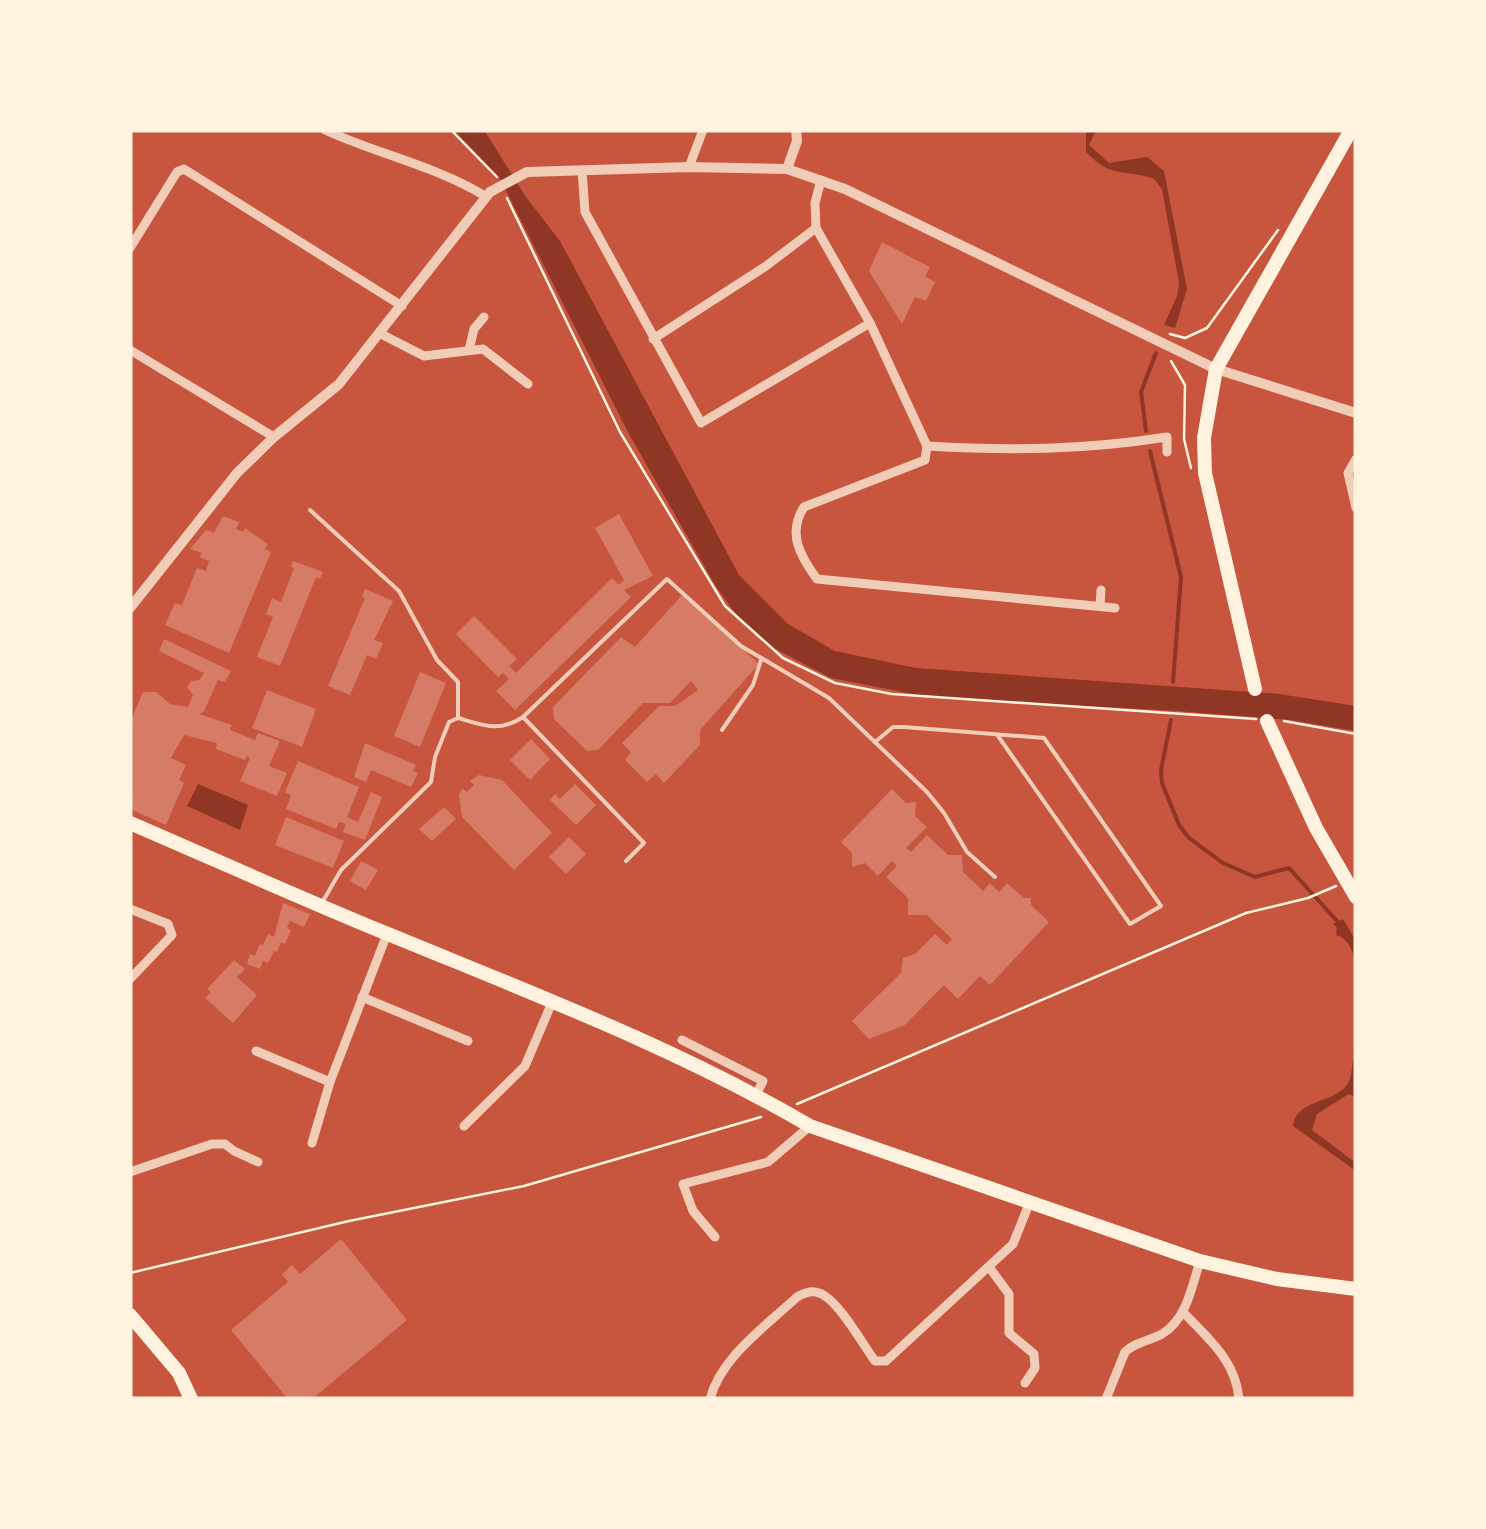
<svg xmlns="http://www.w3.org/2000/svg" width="1486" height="1529" font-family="'Noto Sans',sans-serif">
	<rect width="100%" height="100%" fill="#c8553d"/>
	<g fill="#8f3625">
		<path d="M454,130h30l42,67 34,44 179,334 49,49 47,27 81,17 363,26 77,12v25l-66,-11 -113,-9 -249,-14 -97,-19 -67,-35 -26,-26 -23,-32 -86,-151 -130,-257z"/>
		<path d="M1086,130h10l-7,15 20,18 38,-6 17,14 23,118 -12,39 -11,-3 13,-29 2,-13 -17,-94 -8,-10c-30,-11 -41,1 -68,-27z"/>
		<path d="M198,784l50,21 -8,25 -53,-24z"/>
		<path d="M1343,919l13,22v148l-3,7 -4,-2 -32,20 -5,16 44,33v8l-63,-45c3,-27 40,-22 54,-41 10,-11 8,-97 9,-118 -2,-13 -6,-28 -20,-32l1,-7 -4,-4z"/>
	</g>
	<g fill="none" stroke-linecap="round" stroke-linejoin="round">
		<g stroke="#8f3625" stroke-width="4">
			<path d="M1146,431l-5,-39 15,-39"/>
			<path d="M1150,451l31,126 -8,105"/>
			<path d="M1171,720l-10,50 1,13 17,42 10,13 34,25 32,14 34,-9 49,54"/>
		</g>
	</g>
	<g fill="#d67c66">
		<path d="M882,242l48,25 -5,10 10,5 -9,19 -11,-4 -13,27 -33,-53z"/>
		<path d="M619,514l34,62 -29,14 7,7 -116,113 -19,-19 13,-12 -6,-6 -5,4 -42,-43 18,-18 43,43 -8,7 7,7 96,-95 7,7 5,-5 -29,-52z"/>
		<path d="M223,516l16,6 -3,7 7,3 2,-4 23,16 -3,5 6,3 -42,101 -64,-28 10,-22 7,2 15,-37 9,3 3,-10 -10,-4 3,-4 -12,-4 16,-19 8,3z"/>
		<path d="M293,561l30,11 -3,7 -4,-2 -36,89 -23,-9 16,-40 -7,-3 6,-16 9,4 13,-34 -3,-1z"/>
		<path d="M365,589l28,12 -19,39 9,3 -7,16 -9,-4 -17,40 -22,-9 37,-88 -3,-1z"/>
		<path d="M683,594l76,70 -59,66v15l-36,38 -8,-9 -9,8 -22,-22 6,-8 -9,-9 37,-37h16l23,-16 -7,-9 -21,22h-27l-45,47 -11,1 -33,-32 -1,-12 68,-70 14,10z"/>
		<path d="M164,639l67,32 -6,11 -7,-2 -14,31 -5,3 33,11 -2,5 25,10 3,-7 22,8 -11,25 18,7 -10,23 -37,-15 10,-23 -3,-2 -2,4 -29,-11 1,-6 -33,-8 -13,23 15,7 -7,15 5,3 -18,42 -36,-16v-86l13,-31h13l14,12 18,3 5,-12 -6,-8 4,-6 8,-1 5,-7 -45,-22z"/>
		<path d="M420,672l26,11 -26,64 -26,-11z"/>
		<path d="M267,690l49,19 -14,38 -50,-19z"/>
		<path d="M531,739l19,20 -20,21 -20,-20z"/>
		<path d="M365,743l51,22 -3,6 5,2 -7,14 -40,-17 -5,12 -12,-5z"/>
		<path d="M298,761l61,26 -12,30 11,5 13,-30 11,5 -17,43 -22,-8 3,-8 -7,-2 -3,7 -50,-20 5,-14 -6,-3z"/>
		<path d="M479,775l23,5 50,53 -38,37 -52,-53 -3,-22 3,-7 5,4 7,-7 -4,-4z"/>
		<path d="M575,784l21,21 -20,20 -26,-25 5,-6 5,5z"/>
		<path d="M892,789l14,14 10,-1 -1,14 12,11 -21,21 5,4 16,-17 21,20h14l1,17 20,19 7,-8 9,9 8,-9 17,15h7v7l18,17 -59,63 -10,-9 -22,23 -14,-14 -39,40 -36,14 -17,-18 49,-48 2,-15 12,-4 20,-20 12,11 5,-6 -25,-24h-19v-17l-22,-21 11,-11 -5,-5 -14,15 -13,-13 -13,4v-14l-11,-11z"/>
		<path d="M444,807l12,12 -24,22 -13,-12z"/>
		<path d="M286,817l58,24 -11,27 -58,-23z"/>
		<path d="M569,837l17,17 -20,20 -17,-17z"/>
		<path d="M361,861l17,9 -12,20 -16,-9z"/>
		<path d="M283,903l27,11 -6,13 -14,-6 -3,7 4,2 -6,14 -4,-2 -4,10 -3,-1 -6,12 -5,-2 -3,8 -13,-5 3,-10 5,2 5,-12 3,1 5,-11 6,3z"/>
		<path d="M234,960l11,9 -8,8 20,18 -24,28 -28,-25 6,-6 -4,-3z"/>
		<path d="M341,1239l66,81 -95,79h-24l-57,-69 57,-48 -6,-8 10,-9 8,9z"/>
	</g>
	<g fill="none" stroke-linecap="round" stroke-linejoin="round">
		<g stroke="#fff3e0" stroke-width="2.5">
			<path d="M451,130l46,47"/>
			<path d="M507,198l113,234 105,174 58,52 52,25 57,11 364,25"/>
			<path d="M1170,334l15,4 22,-10 71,-98"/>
			<path d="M1171,361l14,24 -1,54 7,29"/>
			<path d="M1284,721l72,13"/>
			<path d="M797,1104l449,-191 62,-15 28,-12"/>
			<path d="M130,1273l219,-52 175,-35 237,-69"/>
		</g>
		<g stroke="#f1ccb7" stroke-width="4">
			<path d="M310,510l89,81 38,69 21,22v36"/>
			<path d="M523,717l121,126 -18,18"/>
			<path d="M458,718c25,7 41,15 65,-1l144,-138 74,67 88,52 98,94 17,21 23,39 28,25"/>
			<path d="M722,730l31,-45 8,-25"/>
			<path d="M875,742l18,-15h11l140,11 117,168 -31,18 -132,-188"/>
			<path d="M323,901l18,-31 90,-88 4,-25 14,-35 9,-4"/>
		</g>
		<g stroke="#f1ccb7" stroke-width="9">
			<path d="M325,130c52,24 111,36 160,66"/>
			<path d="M689,167l14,-37"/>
			<path d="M582,170l3,42 116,211 169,-100"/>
			<path d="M821,180l-6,23 1,25 54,95 57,123c83,5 157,4 240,-9v15"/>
			<path d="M130,248l47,-76 7,-3 218,137"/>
			<path d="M379,333l45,23 59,-7 45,35"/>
			<path d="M653,339l113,-73 50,-38"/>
			<path d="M130,350l144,87"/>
			<path d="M469,350l5,-21 10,-12"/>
			<path d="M927,446l-2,14 -121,47c-17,26 -4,49 13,72l298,29"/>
			<path d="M1356,459l-8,14 8,35"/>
			<path d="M1100,606l1,-16"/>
			<path d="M130,909l38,15 4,11 -42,44"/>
			<path d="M362,997l106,44"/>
			<path d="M682,1040l81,41 -7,14"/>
			<path d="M256,1051l74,31"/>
			<path d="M464,1126l61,-60 28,-66"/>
			<path d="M312,1143l18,-61 57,-148"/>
			<path d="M130,1172l82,-28h13l9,7 24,11"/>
			<path d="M715,1237l-22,-26 -10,-27 85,-22 42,-36"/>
			<path d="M989,1267l20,27v39l25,21 1,14 -10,15"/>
			<path d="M1183,1312c25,26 53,49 56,87"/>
			<path d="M710,1399c11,-42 56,-73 87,-102 7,-4 15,-7 22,-4 19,6 44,52 56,68h11l127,-117 16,-40"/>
			<path d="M1106,1399l19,-47c10,-10 24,-11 37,-18 25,-15 30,-48 38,-73"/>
		</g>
		<g stroke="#f1ccb7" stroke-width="10">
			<path d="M787,169l10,-28 -1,-11"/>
			<path d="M130,608l107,-135 37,-36 65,-53 151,-192 37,-20 162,-5 98,2 58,20 371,180 140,44"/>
		</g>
		<g stroke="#fff3e0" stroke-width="14">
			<path d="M1255,689l-50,-216 -1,-35 12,-69 135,-239"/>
			<path d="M1267,721l49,107 40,69"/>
			<path d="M130,823c86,37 172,76 258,111 143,59 289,114 422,192l390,135 77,18 79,10"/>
		</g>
		<path stroke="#fff3e0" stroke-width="14" d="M130,1315l49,58 12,26"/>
	</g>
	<rect width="1486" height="1529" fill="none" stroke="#fff3e0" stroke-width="265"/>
</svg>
